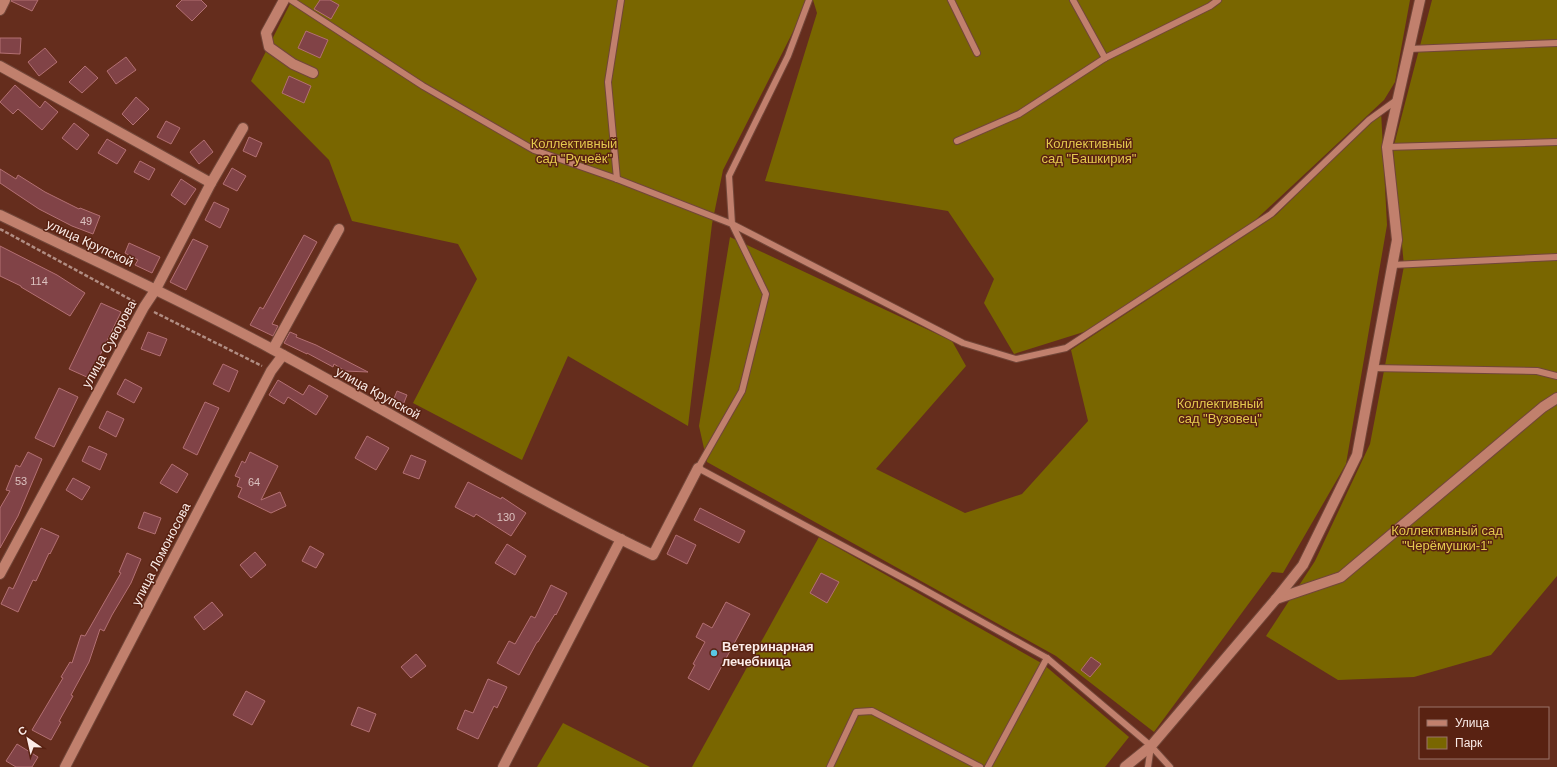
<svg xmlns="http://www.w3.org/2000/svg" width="1557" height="767" font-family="Helvetica,sans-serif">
	<rect width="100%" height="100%" fill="#652d1d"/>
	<g fill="#796600">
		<path d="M292,0h517l-86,170 -11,54 -24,202 -120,-70 -46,104 -109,-57 64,-124 -19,-35 -106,-23 -23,-61 -78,-79z"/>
		<path d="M813,0h597l-15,82 -11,18 -135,126 -159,104 -76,24 -30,-51 10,-24 -46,-68 -183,-30 52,-168z"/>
		<path d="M1432,0h125v576l-66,79 -77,22 -76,3 -72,-44 49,-75 55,-117 34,-178 -11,-117z"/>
		<path d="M1381,111l6,114 -41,239 -63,109 -11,-1 -118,160 -98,-76 -349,-194 -8,-36 31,-189 222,104 14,25 -90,103 89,44 57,-19 66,-73 -17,-71 205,-135z"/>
		<path d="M819,537l224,127 86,73 -24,30h-413z"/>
		<path d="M563,723l87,44h-113z"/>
	</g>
	<g fill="#814347" stroke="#b37073">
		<path d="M11,0h27l-6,11 -21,-10z"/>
		<path d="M182,0h19l6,6 -15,15 -16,-15z"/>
		<path d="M320,0h10l9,5 -8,14 -17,-10z"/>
		<path d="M306,31l22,9 -8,18 -22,-10z"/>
		<path d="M0,38h21l-1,16 -20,-1z"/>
		<path d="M45,48l12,14 -18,14 -11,-14z"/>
		<path d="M126,57l10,13 -20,14 -9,-13z"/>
		<path d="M85,66l13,12 -16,15 -13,-11z"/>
		<path d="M289,76l22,10 -7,17 -22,-10z"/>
		<path d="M15,85l25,23 5,-7 13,11 -16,18 -24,-21 -5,5 -13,-12z"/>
		<path d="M136,97l13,12 -16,16 -11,-11z"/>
		<path d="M166,121l14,7 -9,16 -14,-7z"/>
		<path d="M74,123l15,12 -12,15 -15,-12z"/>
		<path d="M249,137l13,6 -6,14 -13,-6z"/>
		<path d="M107,139l19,11 -9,14 -19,-11z"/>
		<path d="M204,140l9,12 -14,12 -9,-12z"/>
		<path d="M140,161l15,8 -6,11 -15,-8z"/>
		<path d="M232,168l14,8 -9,15 -14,-7z"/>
		<path d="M0,169l16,10 2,-4 27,17 34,17 1,-1 20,8 -7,18 -21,-8 -33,-17 -39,-26z"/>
		<path d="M181,179l15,10 -11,16 -14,-10z"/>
		<path d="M214,202l15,7 -9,19 -15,-8z"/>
		<path d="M304,235l13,7 -45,82 6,2 -5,10 -23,-11 10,-18 3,2z"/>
		<path d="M193,239l15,7 -22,44 -16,-8z"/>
		<path d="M129,243l31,14 -8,16 -17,-8 3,-5 -13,-7z"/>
		<path d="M0,246l57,29 28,18 -15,23 -49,-29v-1l-21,-10z"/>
		<path d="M101,303l20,9 -32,66 -20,-9z"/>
		<path d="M148,332l19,7 -7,17 -19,-7z"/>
		<path d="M290,332l7,3 -1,2 20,8 52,27 -23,-1 -11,-7 -1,3 -26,-14v1l-23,-11z"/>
		<path d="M223,364l15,7 -9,21 -16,-8z"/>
		<path d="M125,379l17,9 -8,15 -17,-9z"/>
		<path d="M278,380l25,15 6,-10 19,11 -12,19 -28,-18 -4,7 -15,-9z"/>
		<path d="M59,388l19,9 -24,50 -19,-9z"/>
		<path d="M397,391l10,4 -4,10 -10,-4z"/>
		<path d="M205,402l14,6 -22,47 -14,-7z"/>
		<path d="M107,411l17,8 -8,18 -17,-9z"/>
		<path d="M367,436l22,12 -13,22 -21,-12z"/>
		<path d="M89,446l18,8 -7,16 -18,-9z"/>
		<path d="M28,452l14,7 -24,57 -18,32v-40l10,-17 -4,-1 10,-25 4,2z"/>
		<path d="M250,452l28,14 -17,34 19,-8 6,14 -15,7 -33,-16 4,-9 -5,-2 3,-8 -5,-2 7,-15 3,2z"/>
		<path d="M411,455l15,6 -7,18 -16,-6z"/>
		<path d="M172,464l16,10 -11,19 -17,-10z"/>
		<path d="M73,478l17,9 -8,13 -16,-10z"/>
		<path d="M468,482l33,17 1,-2 24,16 -15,23 -35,-22 -2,3 -19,-10z"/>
		<path d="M700,508l45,23 -6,12 -45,-23z"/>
		<path d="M144,512l17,6 -6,16 -17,-6z"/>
		<path d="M41,528l18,8 -9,18 -1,-1 -13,28 -3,-1 -15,32 -17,-8 8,-17 4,2z"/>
		<path d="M676,535l20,10 -9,19 -20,-10z"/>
		<path d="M507,544l19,12 -11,19 -20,-12z"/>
		<path d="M310,546l14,8 -8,14 -14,-7z"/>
		<path d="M255,552l11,13 -15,13 -11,-13z"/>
		<path d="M127,553l14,6 -10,24 -19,32 -8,16 -4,-2 -11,33 -18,33 2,1 -14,25 2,1 -10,18 -19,-10 31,-52 -2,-1 9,-15 2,1 9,-28 4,1 36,-63 -2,-1z"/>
		<path d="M821,573l18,9 -12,21 -17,-10z"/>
		<path d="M551,585l16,8 -11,22 -1,-1 -17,28h-1l-18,33 -22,-12 12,-22 6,3 16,-28 4,2z"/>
		<path d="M212,602l11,13 -19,15 -10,-13z"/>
		<path d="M726,602l24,12 -41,76 -21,-12 7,-13 -2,-1 12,-22 -9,-5 7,-14 9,5z"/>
		<path d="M416,654l10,12 -15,12 -10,-11z"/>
		<path d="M1091,657l10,7 -11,13 -9,-7z"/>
		<path d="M488,679l19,8 -10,21 -3,-2 -16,33 -21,-10 8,-19 8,3z"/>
		<path d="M246,691l19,10 -13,24 -19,-10z"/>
		<path d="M358,707l18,7 -7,18 -18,-7z"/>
		<path d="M17,744l21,13 -6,10h-16l-10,-6z"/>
	</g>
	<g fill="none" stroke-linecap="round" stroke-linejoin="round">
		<defs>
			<g id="lane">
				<path d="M291,0l132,86 111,64 83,29 115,45 231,119 53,16 50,-11 205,-134 98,-94 29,-21"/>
				<path d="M809,0l-21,56 -59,120 3,48 34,70 -24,97 -44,77 218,117 131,73 104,88 19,21"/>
				<path d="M951,0l26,53"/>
				<path d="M1073,0l32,58"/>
				<path d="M1409,49l148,-6"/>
				<path d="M957,141l62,-27 86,-56 105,-52 8,-6"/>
				<path d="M1387,147l170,-5"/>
				<path d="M617,179l-9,-97 13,-82"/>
				<path d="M1392,265l165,-8"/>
				<path d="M1373,368l164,3 20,5"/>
				<path d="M830,767l26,-55 16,-1 108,56"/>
				<path d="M988,767l59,-109"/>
				<path d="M1148,767l3,-21"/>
			</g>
			<g id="street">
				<path d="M284,0l-18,33 3,14 24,17 20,9"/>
				<path d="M0,10l5,-10"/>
				<path d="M0,66l211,117"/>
				<path d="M0,215c91,44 183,86 272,134 127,68 251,144 381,206l45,-87"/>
				<path d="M273,349l66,-120"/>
				<path d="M0,574l144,-267 12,-18 55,-106 32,-55"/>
				<path d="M1276,599l65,-22 202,-170 14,-9"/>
				<path d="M65,767l206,-396 12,-16"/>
				<path d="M503,767l118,-228"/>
				<path d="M1125,767l26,-21 125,-147 27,-34 54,-110 40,-215 -10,-93 33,-147"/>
			</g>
		</defs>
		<use href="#lane" stroke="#724639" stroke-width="8"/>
		<use href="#street" stroke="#724639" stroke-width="12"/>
		<g stroke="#b18d83" stroke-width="2.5" stroke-dasharray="4 2" stroke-linecap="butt">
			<path d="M0,229l135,73"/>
			<path d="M154,312l108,54"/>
		</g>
		<use href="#lane" stroke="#c1806d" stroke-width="6"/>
		<use href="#street" stroke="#c1806d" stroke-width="10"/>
	</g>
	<circle fill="#59c8e4" stroke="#592212" stroke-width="1.5" cx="714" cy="653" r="4"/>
	<g text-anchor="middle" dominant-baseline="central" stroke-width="3" stroke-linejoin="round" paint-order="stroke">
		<g font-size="11" fill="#dcc2c0">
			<text x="86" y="221">49</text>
			<text x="39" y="281">114</text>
			<text x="21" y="481">53</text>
			<text x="254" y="482">64</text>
			<text x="506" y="517">130</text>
		</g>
		<g font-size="13" fill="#e4c94d" stroke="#592212">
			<text x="574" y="143">Коллективный<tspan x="574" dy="15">сад "Ручеёк"</tspan></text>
			<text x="1089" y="143">Коллективный<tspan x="1089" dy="15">сад "Башкирия"</tspan></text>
			<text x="1220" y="403">Коллективный<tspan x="1220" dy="15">сад "Вузовец"</tspan></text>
			<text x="1447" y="530">Коллективный сад<tspan x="1447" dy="15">"Черёмушки-1"</tspan></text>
		</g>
		<g font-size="13" fill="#fbece8" stroke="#592212">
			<text transform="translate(90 243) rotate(25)">улица Крупской</text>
			<text transform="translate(109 344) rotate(-61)">улица Суворова</text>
			<text transform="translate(378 393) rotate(29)">улица Крупской</text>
			<text transform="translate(161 554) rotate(-63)">улица Ломоносова</text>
		</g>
		<g font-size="13" font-weight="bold" fill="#fbece8" stroke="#592212" text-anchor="start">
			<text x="722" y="646">Ветеринарная<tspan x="722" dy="15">лечебница</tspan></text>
		</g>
	</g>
	<rect x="1419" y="707" width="130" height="52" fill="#592212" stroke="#9a7368"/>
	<rect x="1427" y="720" width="20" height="6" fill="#c1806d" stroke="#9a7368"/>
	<text x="1455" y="727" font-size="12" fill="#fbece8">Улица</text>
	<rect x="1427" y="737" width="20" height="12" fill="#796600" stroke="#9a7368"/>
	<text x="1455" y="747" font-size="12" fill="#fbece8">Парк</text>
	<g transform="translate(28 739) rotate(326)" stroke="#592212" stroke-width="3" paint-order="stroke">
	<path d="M0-3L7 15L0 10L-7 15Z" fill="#fbece8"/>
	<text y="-6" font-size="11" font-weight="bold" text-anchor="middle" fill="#fbece8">С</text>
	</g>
</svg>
